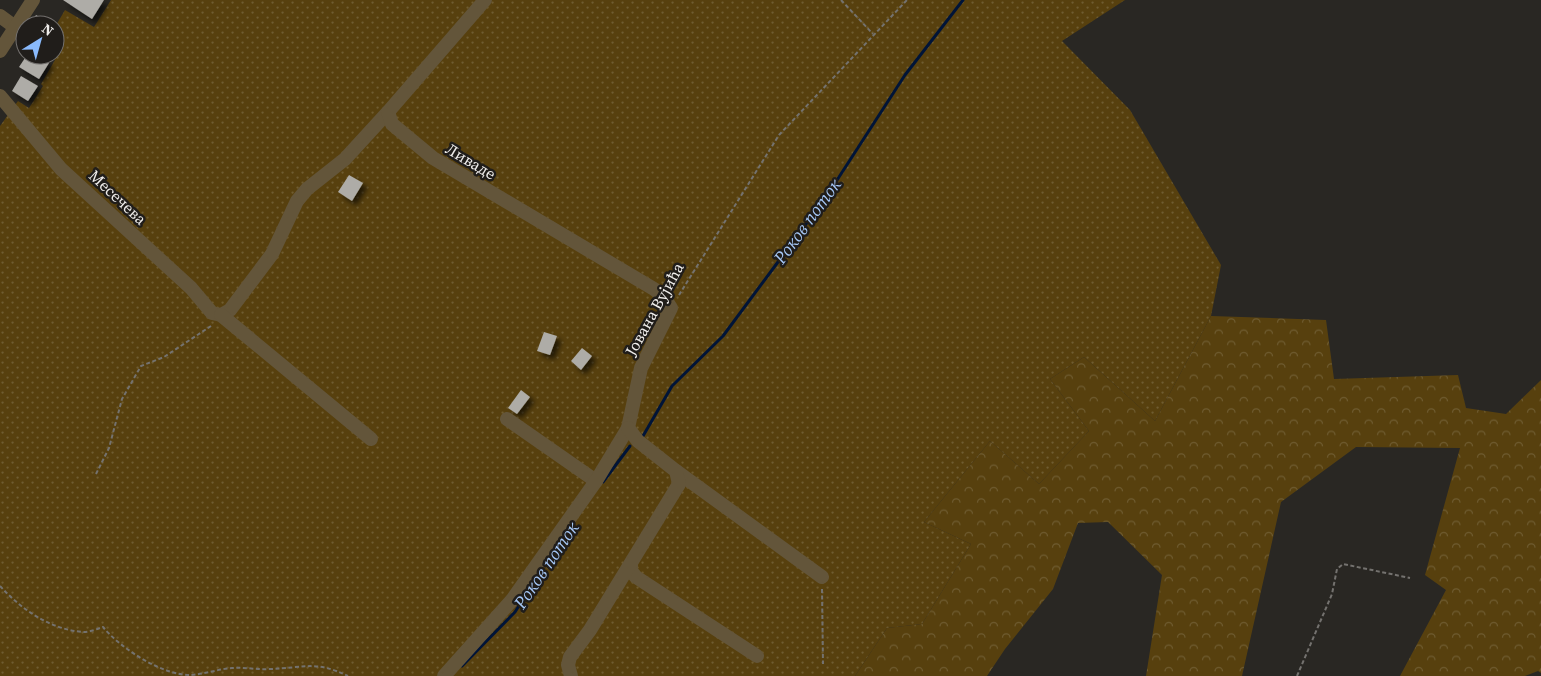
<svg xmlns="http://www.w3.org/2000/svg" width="1541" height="676" font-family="'Source Serif 4',serif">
	<defs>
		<pattern id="grass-dots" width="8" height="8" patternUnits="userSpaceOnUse" patternTransform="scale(1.25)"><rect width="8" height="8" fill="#57400e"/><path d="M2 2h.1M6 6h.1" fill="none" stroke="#6f5c31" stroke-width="1.8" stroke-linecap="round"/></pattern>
		<pattern id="forest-crowns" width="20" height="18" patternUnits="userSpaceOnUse" patternTransform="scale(1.25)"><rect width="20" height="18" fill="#57400e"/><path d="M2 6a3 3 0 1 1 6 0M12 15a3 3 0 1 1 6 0" fill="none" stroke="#6f5c31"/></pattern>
		<filter id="shadow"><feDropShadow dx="4.5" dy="4.5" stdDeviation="2.5" flood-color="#0009"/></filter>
	</defs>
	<rect width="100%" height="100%" fill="#292723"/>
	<path fill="url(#grass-dots)" d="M111,0h1014l-63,41 68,69 91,155 -10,51 -56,105 -71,-64 -34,22 39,52 -50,53 -49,-43 -66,81 47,22 -49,80 -35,4 -32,48h-855v-550l18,-25 11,7 14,-22 -2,-2 14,-24 -7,-5h7v-28l10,-17 29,17z"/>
	<path fill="url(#forest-crowns)" d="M1211,316l115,4 8,59 124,-4 8,33 40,6 35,-34v293l-3,-2 -13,5h-125l46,-86 -21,-15 35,-127 -104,-1 -75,55 -39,174h-96l16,-101 -54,-53 -30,1 -25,66 -48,60 -18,27h-132l32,-48 35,-4 49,-80 -47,-22 66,-81 49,43 50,-53 -39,-52 34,-22 71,64z"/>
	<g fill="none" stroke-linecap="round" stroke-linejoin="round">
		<g stroke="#001438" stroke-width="3">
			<path d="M643,436l29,-50 51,-50 52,-70 53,-72 77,-119 58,-75"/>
			<path d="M603,482l27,-36"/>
			<path d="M462,666l53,-54 27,-43"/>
		</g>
	</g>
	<g fill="#aeaca7" filter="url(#shadow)">
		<path d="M63,0h41l-12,19z"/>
		<path d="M36,15l17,10h-23z"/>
		<path d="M27,55h9l13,8 -10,16 -20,-12z"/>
		<path d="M21,76l17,10 -10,15 -16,-10z"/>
		<path d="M349,175l14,8 -11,18 -14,-9z"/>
		<path d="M544,332l13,4 -7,19 -13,-4z"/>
		<path d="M582,348l10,8 -11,14 -10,-9z"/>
		<path d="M521,390l9,7 -13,17 -9,-6z"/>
	</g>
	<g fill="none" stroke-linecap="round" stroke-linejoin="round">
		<g stroke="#74726f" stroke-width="2" stroke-dasharray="4 2.5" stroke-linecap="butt">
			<path d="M841,0l32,34"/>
			<path d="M679,295l100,-160 128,-135"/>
			<path d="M96,474l13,-26 13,-49 19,-33 23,-9 47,-31"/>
			<path d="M0,586c22,24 51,44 84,46 6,0 13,-3 19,-5 17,21 60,49 88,48 14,-1 28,-6 41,-7 13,-1 26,2 38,1 34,-1 45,-9 78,7"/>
			<path d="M822,589l1,75"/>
			<path d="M1297,676l35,-82 5,-25 6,-5 67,14"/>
		</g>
		<g stroke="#63553a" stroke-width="14">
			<path d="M0,16l15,11"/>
			<path d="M0,51l33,-51"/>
			<path d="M0,96l61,73 130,119 21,25 9,2 9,-5 42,-56 25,-53 10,-12 38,-30 43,-47"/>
			<path d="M221,315l150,124"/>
			<path d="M507,419l89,62"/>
			<path d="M676,471l146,106"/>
			<path d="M631,564v7l5,6 121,79"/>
			<path d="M444,676l68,-76 84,-119 32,-53 13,-60 30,-60 -7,-11 -10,-8 -221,-131 -41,-34 -4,-12 97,-112"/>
			<path d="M571,676l-3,-11 2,-8 20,-27 89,-146 -3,-13 -38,-30 -10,-13"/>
		</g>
	</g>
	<g text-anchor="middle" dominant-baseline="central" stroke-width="5" stroke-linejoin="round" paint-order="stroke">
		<g font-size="16" fill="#efedeb" stroke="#201d1a">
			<text transform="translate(471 161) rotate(31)">Ливаде</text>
			<text transform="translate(118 197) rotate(43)">Месечева</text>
			<text transform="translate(654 309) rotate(-61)">Јована Вујића</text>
		</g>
		<g font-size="18" font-style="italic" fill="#a6c8f7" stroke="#201d1a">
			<text transform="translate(807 221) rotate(-54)">Роков поток</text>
			<text transform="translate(546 565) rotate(-56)">Роков поток</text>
		</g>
	</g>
	<g transform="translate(40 40) rotate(37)"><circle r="24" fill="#201d1a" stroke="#73706e"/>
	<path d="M0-4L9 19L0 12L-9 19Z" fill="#8abafc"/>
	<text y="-8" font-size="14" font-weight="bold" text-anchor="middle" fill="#efedeb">N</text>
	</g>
</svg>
